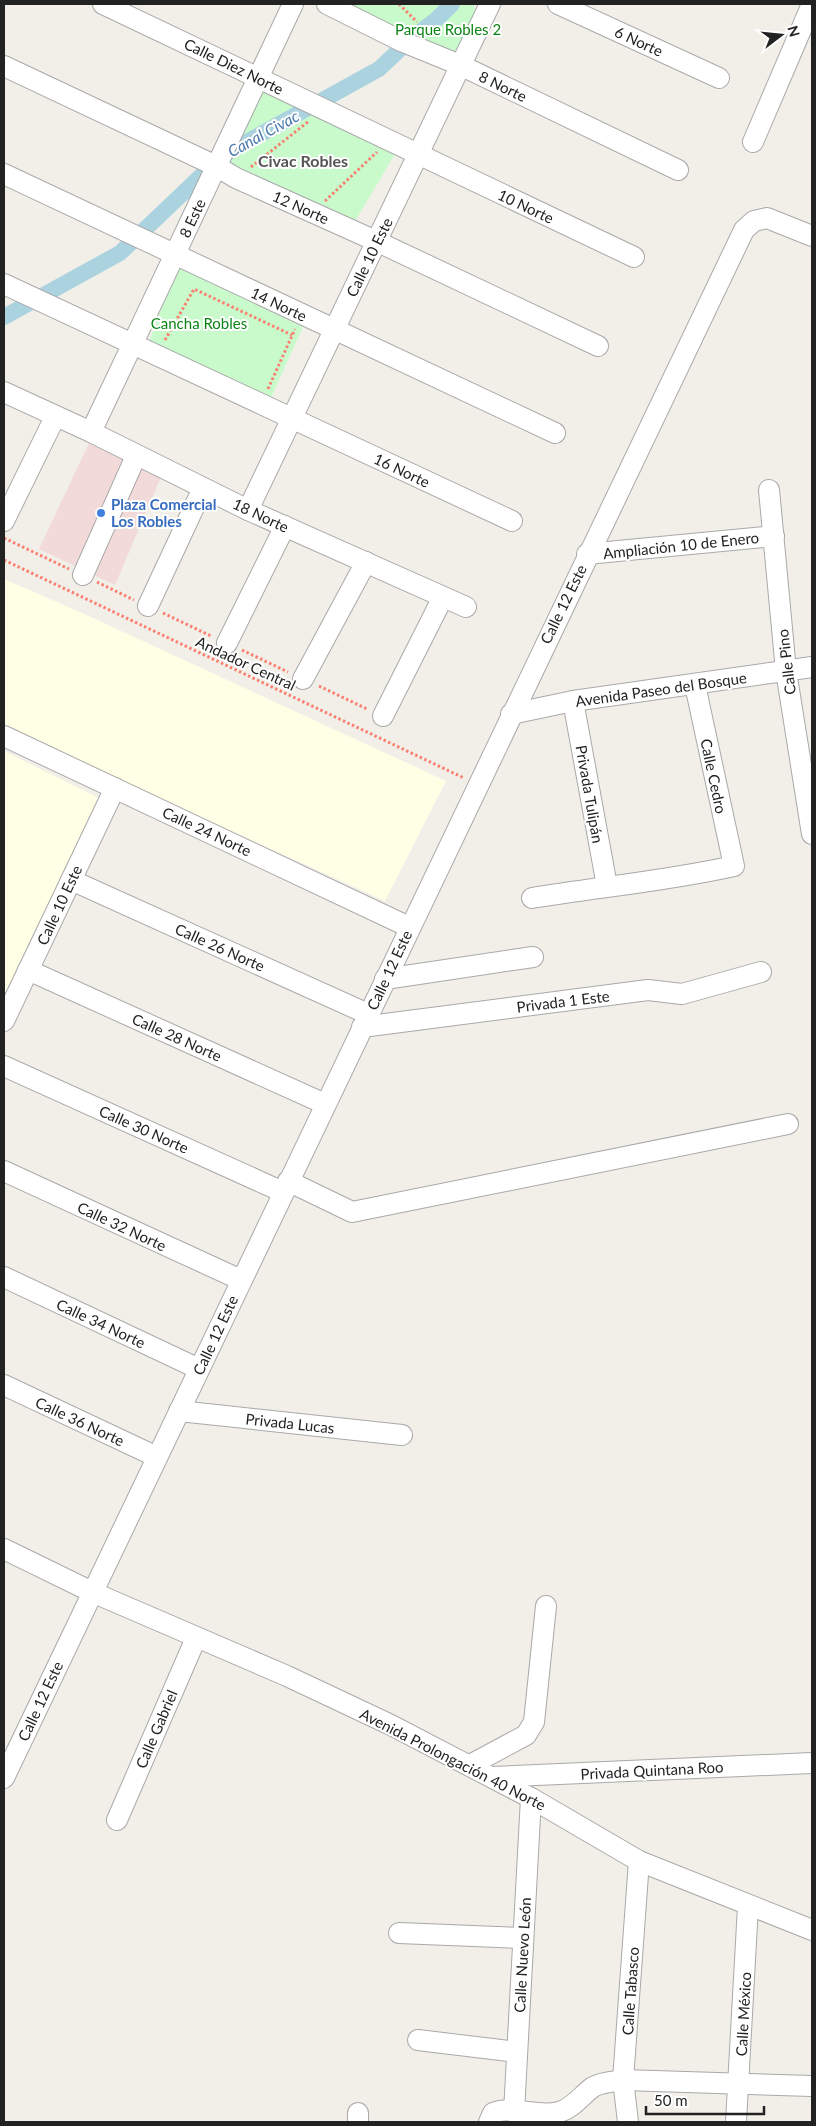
<svg xmlns="http://www.w3.org/2000/svg" width="816" height="2126" font-family="Lato,sans-serif">
	<rect width="100%" height="100%" fill="#f2efe9"/>
	<path fill="#f2dad9" d="M90,441l71,36 -46,108 -76,-36z"/>
	<g fill="#ffffe5">
		<path d="M4,579l78,34 364,168 -61,120 -381,-174z"/>
		<path d="M4,751l97,48 -97,201z"/>
	</g>
	<g fill="#c8facc">
		<path d="M345,4h129l3,23 -18,34z"/>
		<path d="M262,90l136,59 -44,74 -132,-59z"/>
		<path d="M177,267l126,60 -33,73 -122,-55z"/>
	</g>
	<g fill="none" stroke-linecap="round" stroke-linejoin="round">
		<path stroke="#aad3df" stroke-width="16" d="M4,317l116,-64 103,-98 156,-86 32,-30 27,-21 14,-14"/>
		<defs>
			<g id="minor">
				<path d="M103,4l531,253"/>
				<path d="M327,4l74,37 59,24 218,105"/>
				<path d="M558,4l161,74"/>
				<path d="M4,66l212,100 20,12 140,63 222,105"/>
				<path d="M753,142l59,-138"/>
				<path d="M4,174l551,259"/>
				<path d="M4,284l508,237"/>
				<path d="M4,392l87,40 157,78 218,97"/>
				<path d="M91,432l202,-428"/>
				<path d="M769,490l17,181 26,163"/>
				<path d="M248,510l242,-506"/>
				<path d="M4,521l51,-104"/>
				<path d="M587,554l187,-18"/>
				<path d="M83,575l53,-119"/>
				<path d="M148,606l55,-118"/>
				<path d="M227,643l58,-117"/>
				<path d="M303,679l63,-117"/>
				<path d="M573,701l34,185"/>
				<path d="M511,714l62,-13 239,-34"/>
				<path d="M383,716l60,-119"/>
				<path d="M4,736l405,191"/>
				<path d="M71,880l297,134"/>
				<path d="M532,898c67,-11 135,-17 202,-32l-39,-181"/>
				<path d="M28,970l297,134"/>
				<path d="M385,979l148,-22"/>
				<path d="M4,1021l111,-233"/>
				<path d="M362,1027l286,-37 34,4 79,-22"/>
				<path d="M4,1066l279,126"/>
				<path d="M4,1171l237,109"/>
				<path d="M288,1181l64,31 436,-88"/>
				<path d="M4,1277l195,92"/>
				<path d="M4,1385l153,72"/>
				<path d="M179,1411l223,24"/>
				<path d="M4,1549l88,43 195,84 104,49 140,73 108,63 173,69"/>
				<path d="M470,1765l56,-30 8,-13 12,-116"/>
				<path d="M492,1777l320,-14"/>
				<path d="M4,1778l740,-1548 10,-9 13,-3 45,18"/>
				<path d="M117,1820l79,-182"/>
				<path d="M399,1933l124,5"/>
				<path d="M418,2040l99,12"/>
				<path d="M514,2112l17,-314"/>
				<path d="M358,2122v-9"/>
				<path d="M489,2122l4,-9c20,-8 45,5 66,-1 13,-3 23,-17 34,-25 9,-5 20,-5 30,-7l189,6"/>
				<path d="M628,2122l-5,-42 16,-219"/>
				<path d="M736,2122l12,-216"/>
			</g>
		</defs>
		<use href="#minor" stroke="#a9a9a9" stroke-width="22"/>
		<g stroke="#fa8072" stroke-width="3" stroke-dasharray="2.5 2.5" stroke-linecap="butt">
			<path d="M399,4l18,18"/>
			<path d="M251,167l58,-46"/>
			<path d="M325,201l52,-49"/>
			<path d="M165,340l29,-51 98,46"/>
			<path d="M268,389l27,-60"/>
			<path d="M4,538l65,31"/>
			<path d="M4,560l460,218"/>
			<path d="M97,582l37,18"/>
			<path d="M163,613l48,23"/>
			<path d="M242,650l46,22"/>
			<path d="M319,686l48,23"/>
		</g>
		<use href="#minor" stroke="#fff" stroke-width="20"/>
	</g>
	<circle fill="#3f7fe0" stroke="#fff" stroke-width="2" cx="101" cy="513" r="5"/>
	<g text-anchor="middle" dominant-baseline="central" stroke-width="4" stroke-linejoin="round" paint-order="stroke">
		<g font-size="15" fill="#0c8416" stroke="#fff">
			<text x="448" y="29">Parque Robles 2</text>
			<text x="199" y="323">Cancha Robles</text>
		</g>
		<g font-size="15" fill="#222" stroke="#fff">
			<text transform="translate(639 41) rotate(25)">6 Norte</text>
			<text transform="translate(234 66) rotate(26)">Calle Diez Norte</text>
			<text transform="translate(503 86) rotate(26)">8 Norte</text>
			<text transform="translate(526 206) rotate(25)">10 Norte</text>
			<text transform="translate(301 207) rotate(24)">12 Norte</text>
			<text transform="translate(192 218) rotate(-65)">8 Este</text>
			<text transform="translate(369 257) rotate(-64)">Calle 10 Este</text>
			<text transform="translate(279 304) rotate(25)">14 Norte</text>
			<text transform="translate(402 470) rotate(25)">16 Norte</text>
			<text transform="translate(261 515) rotate(25)">18 Norte</text>
			<text transform="translate(681 545) rotate(-6)">Ampliación 10 de Enero</text>
			<text transform="translate(563 604) rotate(-64)">Calle 12 Este</text>
			<text transform="translate(786 662) rotate(-97)">Calle Pino</text>
			<text transform="translate(246 663) rotate(25)">Andador Central</text>
			<text transform="translate(661 689) rotate(-8)">Avenida Paseo del Bosque</text>
			<text transform="translate(714 776) rotate(78)">Calle Cedro</text>
			<text transform="translate(590 794) rotate(80)">Privada Tulipán</text>
			<text transform="translate(207 831) rotate(25)">Calle 24 Norte</text>
			<text transform="translate(59 905) rotate(-65)">Calle 10 Este</text>
			<text transform="translate(220 947) rotate(24)">Calle 26 Norte</text>
			<text transform="translate(389 970) rotate(-65)">Calle 12 Este</text>
			<text transform="translate(563 1001) rotate(-7)">Privada 1 Este</text>
			<text transform="translate(177 1037) rotate(24)">Calle 28 Norte</text>
			<text transform="translate(144 1129) rotate(24)">Calle 30 Norte</text>
			<text transform="translate(122 1226) rotate(25)">Calle 32 Norte</text>
			<text transform="translate(101 1323) rotate(25)">Calle 34 Norte</text>
			<text transform="translate(215 1335) rotate(-65)">Calle 12 Este</text>
			<text transform="translate(80 1421) rotate(25)">Calle 36 Norte</text>
			<text transform="translate(290 1423) rotate(6)">Privada Lucas</text>
			<text transform="translate(40 1701) rotate(-65)">Calle 12 Este</text>
			<text transform="translate(156 1729) rotate(-67)">Calle Gabriel</text>
			<text transform="translate(453 1759) rotate(27)">Avenida Prolongación 40 Norte</text>
			<text transform="translate(652 1770) rotate(-3)">Privada Quintana Roo</text>
			<text transform="translate(522 1955) rotate(-87)">Calle Nuevo León</text>
			<text transform="translate(630 1991) rotate(-86)">Calle Tabasco</text>
			<text transform="translate(743 2014) rotate(-87)">Calle México</text>
		</g>
		<g font-size="15" font-weight="bold" fill="#366cbe" stroke="#fff" text-anchor="start">
			<text x="111" y="504">Plaza Comercial<tspan x="111" dy="17">Los Robles</tspan></text>
		</g>
		<g font-size="16" font-style="italic" fill="#4a7aab" stroke="#fff">
			<text transform="translate(263 133) rotate(-29)">Canal Civac</text>
		</g>
		<g font-size="16" font-weight="bold" fill="#555" stroke="#fff">
			<text x="303" y="160">Civac Robles</text>
		</g>
	</g>
	<rect width="816" height="2126" fill="none" stroke="#222222" stroke-width="10"/>
	<g transform="translate(781 35) rotate(74)" stroke="#ffffff" stroke-width="4" paint-order="stroke">
	<path d="M0-4L9 19L0 12L-9 19Z" fill="#222222"/>
	<text y="-8" font-size="14" font-weight="bold" text-anchor="middle" fill="#222222">N</text>
	</g>
	<path d="M646 2106v8h118v-8" fill="none" stroke="#222222" stroke-width="2.5"/>
	<text x="654" y="2106" font-size="15" fill="#222222" stroke="#ffffff" stroke-width="4" paint-order="stroke">50 m</text>
</svg>
